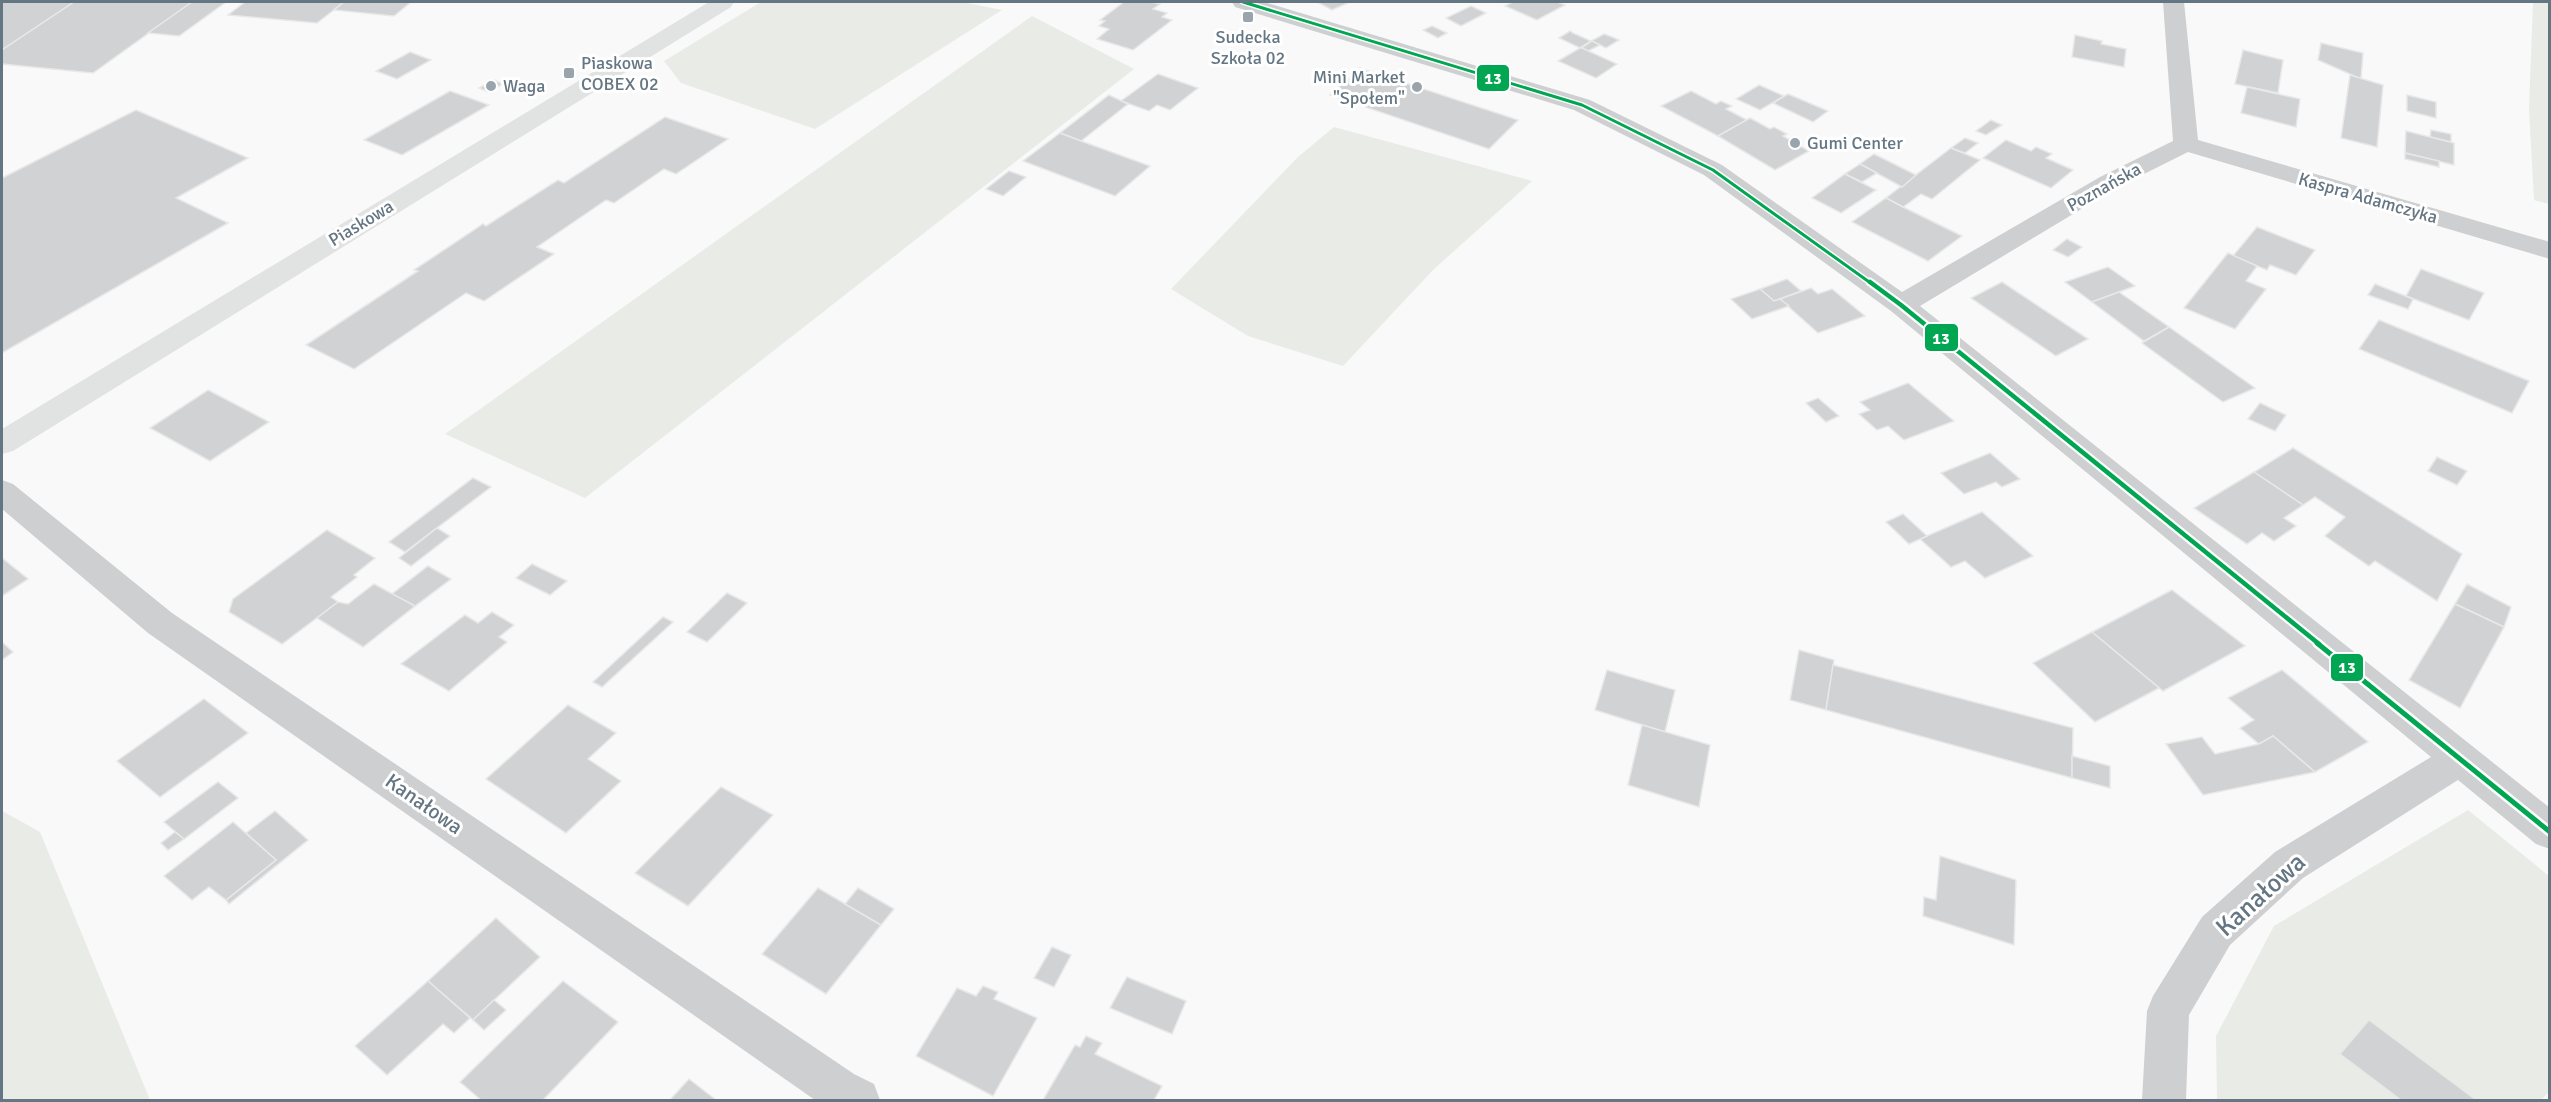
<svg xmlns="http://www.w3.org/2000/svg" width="2551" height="1102" font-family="Signika,sans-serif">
	<rect width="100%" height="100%" fill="#f9f9f9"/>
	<g fill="#e8ebe6">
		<path d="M761,2h201l40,8 -187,119 -134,-46 -17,-22z"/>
		<path d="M2533,2h16v202l-15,-4 -5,-90z"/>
		<path d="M1032,16l102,53 -549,429 -140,-64z"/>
		<path d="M1334,127l198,54 -99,89 -90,96 -95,-30 -77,-47 127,-132z"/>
		<path d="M2468,810l81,66 1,215 -9,9h-324l-1,-64 58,-110z"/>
		<path d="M2,811l38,21 110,268h-148z"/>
	</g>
	<g fill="#d0d2d3" stroke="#e8e8e8" stroke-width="1.5">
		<path d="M2,2h72l-72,48z"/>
		<path d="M74,2h118l-99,71 -91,-9v-14z"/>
		<path d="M192,2h34l-47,34 -31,-3z"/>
		<path d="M245,2h99l-27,21 -89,-8z"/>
		<path d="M344,2h67l-17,14 -60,-6z"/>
		<path d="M1124,2h27l9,2 -7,5 14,4 -5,4 10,3 -39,30 -36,-11 12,-10 -10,-3 6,-5 -5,-1z"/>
		<path d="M1317,2h33l-18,8z"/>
		<path d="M1513,2h44l8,3 -28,15 -32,-14z"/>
		<path d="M1471,6l15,7 -25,13 -15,-8z"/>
		<path d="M1432,26l15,7 -9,5 -15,-8z"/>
		<path d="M1570,31l3,2 18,8 -11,7 -21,-10z"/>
		<path d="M1604,34l8,3 7,3 -13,8 -15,-7z"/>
		<path d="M2075,35l27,6 -1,3 25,5 -2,18 -52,-10z"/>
		<path d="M1592,41l8,4 -12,6 -6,-3z"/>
		<path d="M2321,43l42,10 -2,26 -43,-19z"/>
		<path d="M1580,48h2l35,16 -21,14 -38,-17z"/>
		<path d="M2243,50l40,10 -5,33 -43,-9z"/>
		<path d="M410,52l21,8 -34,19 -21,-8z"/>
		<path d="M1360,68l9,3 149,49 -29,29 -159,-54z"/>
		<path d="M1158,74l40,14 -28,22 -13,-5 -8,6 -28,-10z"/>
		<path d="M2350,75l33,10 -6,62 -36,-9z"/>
		<path d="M494,80l9,4 -15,8 -9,-4z"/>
		<path d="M1759,85l25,11 -24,14 -24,-11z"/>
		<path d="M2247,87l53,12 -4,28 -55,-14z"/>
		<path d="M450,91l39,14 -87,50 -38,-15z"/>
		<path d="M1691,91l25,13 5,-3 11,5 -6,3 21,11 -29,16 -57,-30z"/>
		<path d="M1788,94l40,17 -15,11 -40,-19z"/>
		<path d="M1109,95l19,9 -47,37 -21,-8z"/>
		<path d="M2407,95l29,7v16l-29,-7z"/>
		<path d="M136,110l112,48 -72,40 52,25 -226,130v-175z"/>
		<path d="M665,117l63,22 -52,35 -12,-5 -50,34 -8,-3 -69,47 17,7 -70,47 -18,-8 -112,76 -48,-24 112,-74 -4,-1 69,-46 3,2 72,-46 6,3z"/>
		<path d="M1750,118l20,11 4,-2 13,7 -4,2 26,15 -34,19 -57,-34z"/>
		<path d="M1991,120l11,5 -16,10 -10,-4z"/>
		<path d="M2431,130l20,4v8l-21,-5z"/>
		<path d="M2406,131l48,12v22l-49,-12z"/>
		<path d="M1060,133l21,8 69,25 -35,30 -92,-35z"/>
		<path d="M1965,138l13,5 -13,10 -14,-5z"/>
		<path d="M2006,140l25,11 5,-4 16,7 -6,4 27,12 -22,18 -68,-30z"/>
		<path d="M1951,148l29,12 -48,39 -11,-5 -18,13 -17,-9z"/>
		<path d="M2405,153l34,8v6l-34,-8z"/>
		<path d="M1874,154l42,21 -14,12 -42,-23z"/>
		<path d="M1860,164l17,9 -15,9 -17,-8z"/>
		<path d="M1009,171l17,6 -23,19 -17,-7z"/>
		<path d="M1845,174l31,16 -35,23 -29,-15z"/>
		<path d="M1886,198l17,9 59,29 -34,25 -76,-39z"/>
		<path d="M2257,227l58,23 -19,25 -26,-10 -3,5 -34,-14z"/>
		<path d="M2067,239l15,8 -14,10 -15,-7z"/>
		<path d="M2228,253l29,13 -11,15 20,8 -31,40 -51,-21z"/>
		<path d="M2108,267l27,19 -43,16 -27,-20z"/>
		<path d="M2421,269l63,24 -15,27 -63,-24z"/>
		<path d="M1787,279l14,12 -27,10 -14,-12z"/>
		<path d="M2002,282l86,57 -32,17 -85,-58z"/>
		<path d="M2375,284l38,15 -5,10 -40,-14z"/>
		<path d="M1811,288l7,6 14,-5 33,27 -47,17 -38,-34z"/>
		<path d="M1760,289l14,12 6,-2 9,7 -37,13 -21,-20z"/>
		<path d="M2119,292l50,35 -25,14 -52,-39z"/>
		<path d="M2379,320l150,61 -17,32 -153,-64z"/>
		<path d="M2169,327l86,61 -32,14 -81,-59z"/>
		<path d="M1908,383l46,38 -50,19 -16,-14 -11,4 -18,-16 11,-4 -10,-8z"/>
		<path d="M208,390l61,32 -59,39 -60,-33z"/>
		<path d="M1818,398l21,18 -13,6 -20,-19z"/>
		<path d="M2260,403l26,12 -11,16 -27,-12z"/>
		<path d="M2293,448l169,106 -25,47 -62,-40 -6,5 -44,-30 20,-19 -30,-20 -12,8 -49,-33z"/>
		<path d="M1990,453l30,26 -18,8 -6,-5 -32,12 -23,-21z"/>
		<path d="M2437,457l30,14 -10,14 -29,-14z"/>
		<path d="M2254,472l49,33 -19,13 12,8 -22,15 -12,-8 -15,11 -53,-36z"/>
		<path d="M473,478l18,9 -86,65 -16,-10z"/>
		<path d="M1982,512l51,44 -48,22 -20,-17 -14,6 -31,-28z"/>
		<path d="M1903,514l24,22 -18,8 -23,-22z"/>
		<path d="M437,528l13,8 -39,30 -12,-8z"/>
		<path d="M327,530l48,28 -21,17 3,2 -26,20 7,5 -56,42 -53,-32 4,-13z"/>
		<path d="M2,558l26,21 -26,17z"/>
		<path d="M532,564l35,17 -17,14 -34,-17z"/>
		<path d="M428,566l23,13 -36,27 -23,-12z"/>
		<path d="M374,584l41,22 -52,41 -46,-29 21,-16 10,2z"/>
		<path d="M2467,584l44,23 -7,20 -49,-23z"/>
		<path d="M2172,590l73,56 -82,45 -71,-59z"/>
		<path d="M727,593l20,10 -40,39 -20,-10z"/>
		<path d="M2455,604l49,23 -44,81 -51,-28z"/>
		<path d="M492,612l22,13 -15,12 8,5 -58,49 -48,-27 64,-49 13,8z"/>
		<path d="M663,617l10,5 -71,65 -9,-5z"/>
		<path d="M2092,632l67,56 -64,34 -62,-59z"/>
		<path d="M2,642l11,10 -11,8z"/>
		<path d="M1799,650l35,10 -8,50 -36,-10z"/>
		<path d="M1833,665l240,63 -1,50 -246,-68z"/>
		<path d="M1607,670l68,20 -10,42 -70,-22z"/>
		<path d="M2282,670l86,72 -53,30 -42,-36 -14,8 -19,-16 14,-8 -26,-22z"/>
		<path d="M204,699l44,34 -88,64 -43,-36z"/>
		<path d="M568,705l48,28 -28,26 33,22 -55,52 -80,-54z"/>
		<path d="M1642,725l68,20 -11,62 -71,-22z"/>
		<path d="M2273,736l42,36 -112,23 -37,-51 36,-7 13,17 44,-10z"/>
		<path d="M2072,756l38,10v22l-38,-10z"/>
		<path d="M218,782l20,16 -54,41 -20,-17z"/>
		<path d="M721,787l52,28 -85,91 -53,-33z"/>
		<path d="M275,811l33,29 -79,64 -3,-4 50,-40 -30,-27z"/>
		<path d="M233,822l43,38 -50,40 -17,-13 -17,13 -28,-24z"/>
		<path d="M175,832l9,7 -16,11 -7,-7z"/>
		<path d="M1940,856l76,24 -2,65 -91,-29 1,-19 12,3z"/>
		<path d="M818,888l63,37 -55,69 -64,-40z"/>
		<path d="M858,888l36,21 -13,16 -36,-21z"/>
		<path d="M496,918l44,39 -67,63 -45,-39z"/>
		<path d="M1052,947l19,8 -17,32 -20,-9z"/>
		<path d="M1127,977l59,24 -14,33 -62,-26z"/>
		<path d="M428,981l42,37 -16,15 -11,-9 -56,51 -32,-29z"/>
		<path d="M563,981l55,41 -75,78h-62l-21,-18z"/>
		<path d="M983,986l15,6 -4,7 43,19 -44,78 -77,-40 41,-68 19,8z"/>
		<path d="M494,1000l12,10 -22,20 -11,-10z"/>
		<path d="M2369,1020l107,80h-75l-61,-46z"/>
		<path d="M1086,1036l16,7 -7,11 67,32 -8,14h-111l32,-55 5,2z"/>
		<path d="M689,1079l27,21h-46z"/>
	</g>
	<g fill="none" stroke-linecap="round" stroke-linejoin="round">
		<g fill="#cecfd0" fill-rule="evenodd">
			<path d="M1232,2h32l326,98 132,65 180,127 198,-115 73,-36 -10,-139h21l14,138 352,102v17l-362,-107 -70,35 -198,119 630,502v41l-14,-5 -78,-64 -155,98 -73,67 -41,70 -3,85h-44l5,-89 6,-15 49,-79 73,-65 156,-95 -540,-446 -187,-136 -130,-65 -339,-103z"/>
			<path d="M2,480l11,4 159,129 682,461 20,10 6,16h-65l-667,-467 -146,-124z"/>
		</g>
		<path fill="#e1e2e2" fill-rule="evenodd" d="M709,2h25l-3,5 -718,444 -11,3v-25z"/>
		<defs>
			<path id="bus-1-far2" d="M1243,2l339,103 131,65 159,114"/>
			<path id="bus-1-far1" d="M1870,282l31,23 418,339"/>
			<path id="bus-1" d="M2317,643l233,189"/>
		</defs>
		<use href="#bus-1-far2" stroke="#fff" stroke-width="6"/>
		<use href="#bus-1-far1" stroke="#fff" stroke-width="9"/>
		<use href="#bus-1" stroke="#fff" stroke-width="10"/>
		<use href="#bus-1-far2" stroke="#00a651" stroke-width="3"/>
		<use href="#bus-1-far1" stroke="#00a651" stroke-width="4.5"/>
		<use href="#bus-1" stroke="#00a651" stroke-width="5"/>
	</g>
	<g fill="#99a4ac" stroke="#fff" stroke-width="2">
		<rect x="1242" y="11" width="12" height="12" rx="3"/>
		<rect x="563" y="67" width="12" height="12" rx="3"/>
		<circle cx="491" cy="86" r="6"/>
		<circle cx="1417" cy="87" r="6"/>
		<circle cx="1795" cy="143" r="6"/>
	</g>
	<g text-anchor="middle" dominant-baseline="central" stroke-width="6" stroke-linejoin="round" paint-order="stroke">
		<g font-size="18" fill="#657683" stroke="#fff" text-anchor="start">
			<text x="1248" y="37" text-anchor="middle">Sudecka<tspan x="1248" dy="21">Szkoła 02</tspan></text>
			<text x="581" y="63">Piaskowa<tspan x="581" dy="21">COBEX 02</tspan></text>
			<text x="1405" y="77" text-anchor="end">Mini Market<tspan x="1405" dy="21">"Społem"</tspan></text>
			<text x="503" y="86">Waga</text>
			<text x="1807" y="143">Gumi Center</text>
		</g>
		<g font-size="18" fill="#657683" stroke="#fff">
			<text transform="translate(2104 187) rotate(-29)">Poznańska</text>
			<text transform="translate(2368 198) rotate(16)">Kaspra Adamczyka</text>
			<text transform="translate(361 223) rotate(-31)">Piaskowa</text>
		</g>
		<g font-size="21" fill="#657683" stroke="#fff">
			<text transform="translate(424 804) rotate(35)">Kanałowa</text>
		</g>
		<g font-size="26" fill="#657683" stroke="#fff">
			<text transform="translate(2261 895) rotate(-42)">Kanałowa</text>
		</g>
	</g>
	<g stroke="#fff" stroke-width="2">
		<rect x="1476" y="64" width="34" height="28" rx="6" fill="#00a651"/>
		<rect x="1924" y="323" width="35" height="29" rx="6" fill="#00a651"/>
		<rect x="2330" y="653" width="34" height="29" rx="6" fill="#00a651"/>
	</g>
	<g font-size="16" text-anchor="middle" font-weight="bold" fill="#fff">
		<text x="1493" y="84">13</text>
		<text x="1941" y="344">13</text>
		<text x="2347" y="673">13</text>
	</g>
	<rect width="2551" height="1102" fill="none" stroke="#657683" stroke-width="6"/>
</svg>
